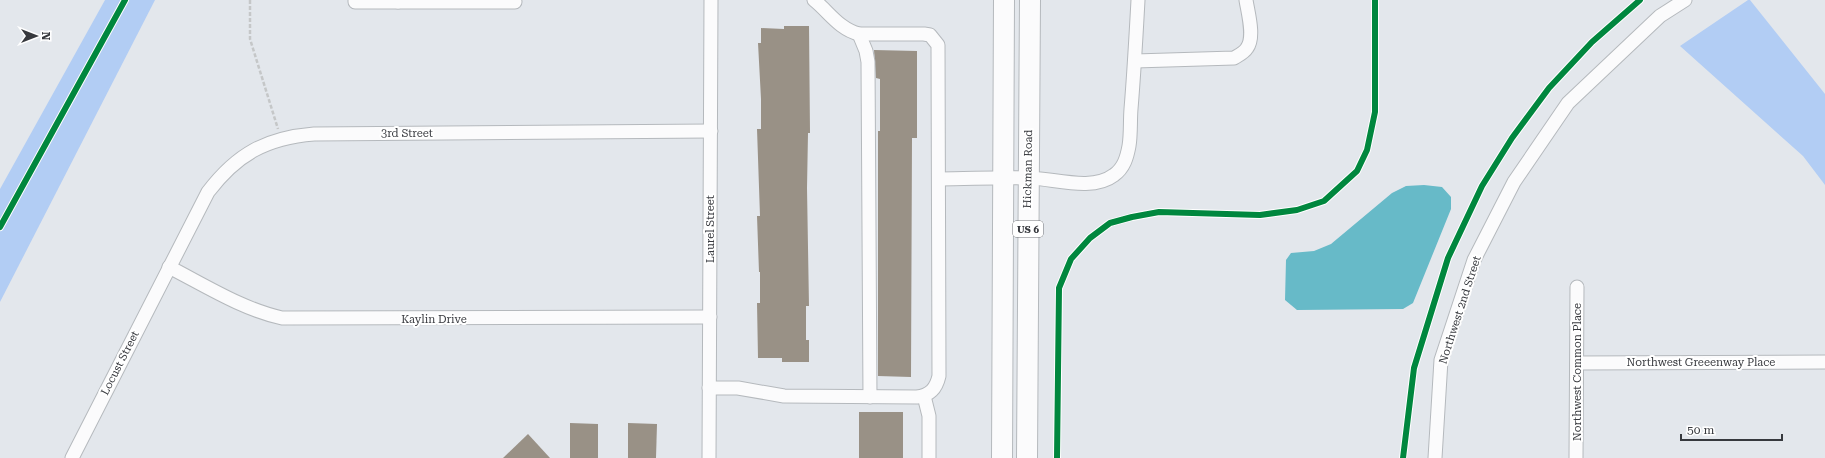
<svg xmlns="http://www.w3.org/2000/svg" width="1825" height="458" font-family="'Roboto Serif',serif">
	<rect width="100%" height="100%" fill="#e3e7ec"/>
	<g fill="#b2cdf4">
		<path d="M105,0h50l-155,302v-113z"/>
		<path d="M1748,0h2l75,94v91l-22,-29 -123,-110z"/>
	</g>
	<path fill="#67bac8" d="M1424,185l18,2 9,10v12l-38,94 -10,6 -106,1 -12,-10 1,-40 5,-7 23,-2 17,-7 61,-51 14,-7z"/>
	<g fill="#999186">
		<path d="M784,26h25l1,107h-2l-1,55 2,118h-3v34h3v22h-27v-4h-24l-1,-55h3v-31h-1l-2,-56h3l-3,-87h4v-30l-3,-56h3v-15l23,1z"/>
		<path d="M874,50l43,1v87h-5l-1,239 -33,-1v-245h2v-52l-4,-1z"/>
		<rect x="859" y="412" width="44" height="46"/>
		<path d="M570,423l28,1v34h-28z"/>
		<path d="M628,423l29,1 -1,34h-28z"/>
		<path d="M528,434l22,24h-47z"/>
	</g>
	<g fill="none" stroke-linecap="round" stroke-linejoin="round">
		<defs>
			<g id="minor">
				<path d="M355,0v2h43"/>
				<path d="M398,0v2h117"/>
				<path d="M859,34l7,17 2,11 2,335"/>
				<path d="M1135,61l99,-3c5,-3 10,-5 13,-10 8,-11 1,-35 -1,-48"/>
				<path d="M939,179c30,0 59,-2 89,-1 25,0 64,14 86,-3 10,-7 13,-18 15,-29 2,-12 1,-25 2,-37 3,-36 5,-72 7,-109"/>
				<path d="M169,267c37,19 73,42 113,51l428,-1"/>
				<path d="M1577,363l248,-1"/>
				<path d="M709,388h29l46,8 133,1c13,-2 19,-8 22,-21l-1,-331 -8,-10 -6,-1h-65c-20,-5 -30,-22 -45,-34"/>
				<path d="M924,396l5,20v42"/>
				<path d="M72,458l136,-266c29,-38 58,-54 106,-58l397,-3"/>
				<path d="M709,458l2,-458"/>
				<path d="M1435,458l6,-98 33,-100 40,-78 54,-79 92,-87 25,-16"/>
				<path d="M1576,458l1,-171"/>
			</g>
			<g id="highway">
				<path d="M1002,458l2,-458"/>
				<path d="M1027,458l3,-458"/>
			</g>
		</defs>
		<use href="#minor" stroke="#b5b9bd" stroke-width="15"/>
		<use href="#highway" stroke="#b5b9bd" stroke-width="22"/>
		<path stroke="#c5c7c8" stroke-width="2.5" stroke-dasharray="4 2" stroke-linecap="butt" d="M250,0v39l28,90"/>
		<use href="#minor" stroke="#fbfbfc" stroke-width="13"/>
		<use href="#highway" stroke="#fbfbfc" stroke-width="20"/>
		<defs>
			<g id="cycleway">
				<path d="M0,227l125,-227"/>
				<path d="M1057,458l2,-170 12,-29 19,-21 20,-15 22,-6 27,-5 101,3 37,-5 27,-9 33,-30 10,-21 8,-38v-112"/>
				<path d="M1403,458l11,-90 34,-110 34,-72 30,-48 37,-50 43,-46 48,-42"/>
			</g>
		</defs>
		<use href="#cycleway" stroke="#fff" stroke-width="8"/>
		<use href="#cycleway" stroke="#00873e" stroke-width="6"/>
	</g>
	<g text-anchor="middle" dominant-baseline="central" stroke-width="4" stroke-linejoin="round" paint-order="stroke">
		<rect fill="#fff" stroke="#737478" stroke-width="1" x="1013" y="221" width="30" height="16" rx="3"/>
		<g font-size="10" font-weight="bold" fill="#37393e">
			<text x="1028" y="229">US 6</text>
		</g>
		<g font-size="11" fill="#37393e" stroke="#fff">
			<text x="407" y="133">3rd Street</text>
			<text transform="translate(1028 169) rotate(-89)">Hickman Road</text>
			<text transform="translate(710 229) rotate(-90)">Laurel Street</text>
			<text transform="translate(1460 310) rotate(-72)">Northwest 2nd Street</text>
			<text x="434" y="319">Kaylin Drive</text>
			<text x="1701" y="362">Northwest Greeenway Place</text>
			<text transform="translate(120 363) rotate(-63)">Locust Street</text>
			<text transform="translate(1577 372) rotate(-90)">Northwest Common Place</text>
		</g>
	</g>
	<g transform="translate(36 36) rotate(90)" stroke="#ffffff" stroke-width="3" paint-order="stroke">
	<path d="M0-3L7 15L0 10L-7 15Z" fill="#37393e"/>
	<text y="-6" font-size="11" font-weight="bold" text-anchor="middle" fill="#37393e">N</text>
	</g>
	<path d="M1681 434v6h101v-6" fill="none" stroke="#37393e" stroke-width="2"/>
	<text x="1687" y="434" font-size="12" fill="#37393e" stroke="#ffffff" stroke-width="3" paint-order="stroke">50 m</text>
</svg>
